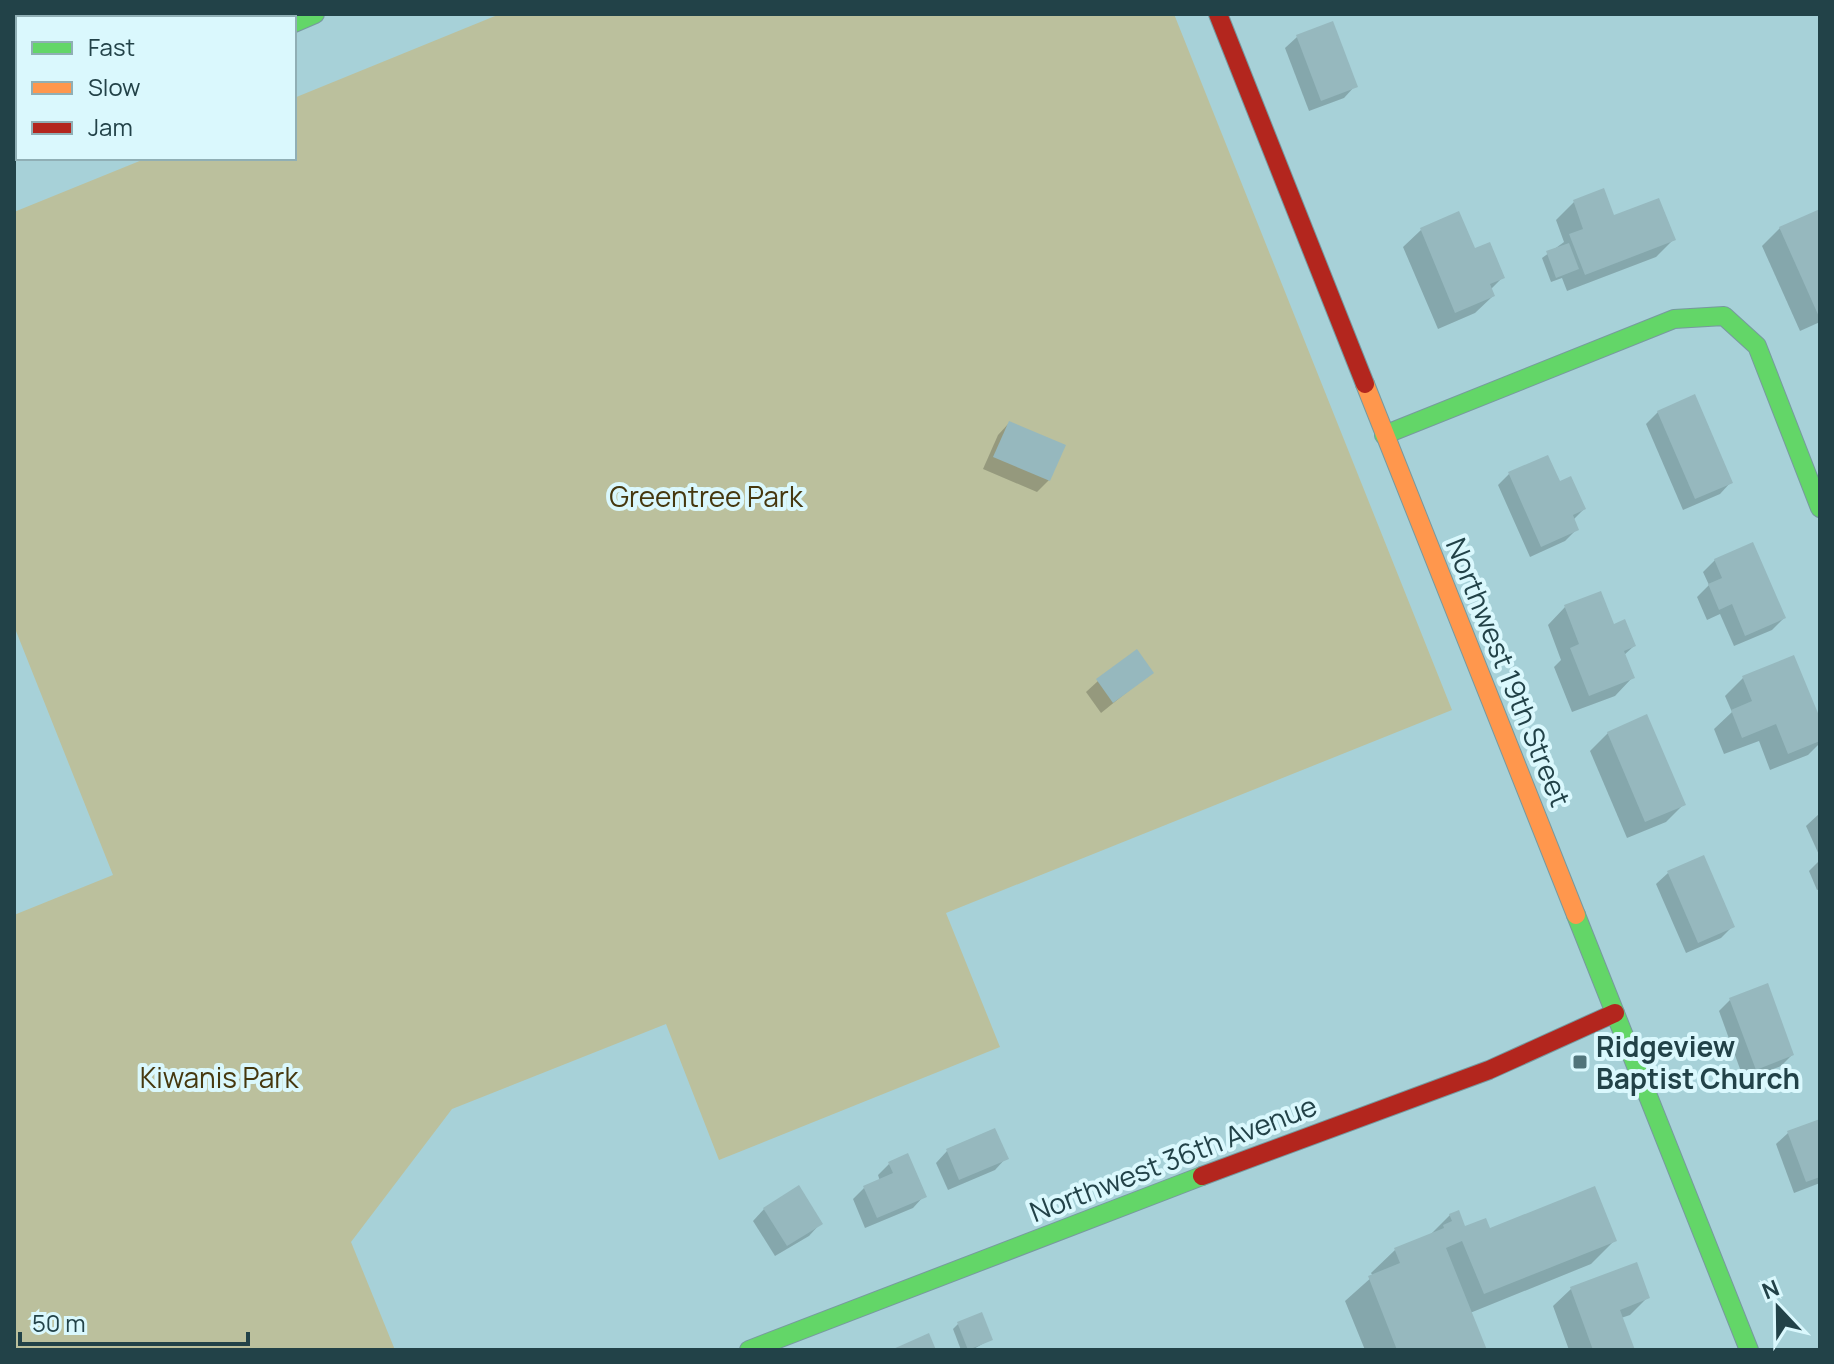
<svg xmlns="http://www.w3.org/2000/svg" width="1834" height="1364" font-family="Manrope,sans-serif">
	<rect width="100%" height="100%" fill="#a7d1d8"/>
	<path fill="#bbc09d" d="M500,14h674l278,696 -506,203 54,134 -281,113 -53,-136 -214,85 -101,133 44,108h-381v-435l99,-40 -99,-249v-414l133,-54h147v-60z"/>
	<g fill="#0003">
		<path d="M1332,24l23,62 -11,12 -35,13 -24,-63 12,-11z"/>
		<path d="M1574,202l38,16 62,21 -18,18 -89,34 -5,-13 -11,4 -9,-24 22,-16 -8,-22z"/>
		<path d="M1820,211v111l-20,9 -38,-85 18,-18z"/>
		<path d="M1421,230l53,21 29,26 -13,13 3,6 -18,17 -37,16 -35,-82z"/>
		<path d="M1658,412l73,70 -11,12 -37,16 -37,-86z"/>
		<path d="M1009,423l40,57 -12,12 -54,-23 15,-34z"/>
		<path d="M1509,474l50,10 25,25 -11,11 4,9 -12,12 -35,16 -32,-72z"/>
		<path d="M1715,560l69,58 -12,12 -38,16 -14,-32 -13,6 -10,-23 12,-12 -6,-13z"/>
		<path d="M1565,607l48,20 21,19 -11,10 9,22 -17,18 -43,16 -18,-45 7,-7 -13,-35z"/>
		<path d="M1793,657l27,66v20l-12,12 -38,15 -11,-29 -35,13 -10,-25 18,-17 -7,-16 18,-18z"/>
		<path d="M1152,672l-51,41 -15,-21 12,-11z"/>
		<path d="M1608,733l76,71 -18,18 -39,16 -37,-87z"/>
		<path d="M1820,813v44l-14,-31z"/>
		<path d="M1820,860v29l-3,1 -8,-19z"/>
		<path d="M1668,873l65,53 -12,12 -35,15 -30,-69z"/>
		<path d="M1730,1000l62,55 -11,11 -37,14 -25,-69z"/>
		<path d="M1820,1121v62l-26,10 -18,-49 12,-11z"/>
		<path d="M947,1151l59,7 -11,12 -47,20 -12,-27z"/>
		<path d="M889,1164l35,32 -11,12 -48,20 -12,-29 11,-11 16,-7 -2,-6z"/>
		<path d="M764,1209l56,15 -11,12 -34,20 -22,-35z"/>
		<path d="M1450,1215l14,14 150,12 -23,23 -121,49 15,37h-120l-20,-49 28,-25 -2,-3 24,-23 34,-14z"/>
		<path d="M1635,1264l13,33 -18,18 -9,3 12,32h-64l-16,-44 18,-17z"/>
		<path d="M958,1324l33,15 -19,11h-11l-8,-21z"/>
	</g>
	<g fill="#96b8be">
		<path d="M1333,21l25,66 -37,14 -25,-66z"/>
		<path d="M1604,188l10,27 45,-17 17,42 -91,35 -16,-41 14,-5 -10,-29z"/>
		<path d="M1820,209v110l-41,-92z"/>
		<path d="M1459,211l16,37 15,-6 15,36 -15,6 5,12 -40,17 -35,-85z"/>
		<path d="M1569,243l10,26 -23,9 -10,-27z"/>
		<path d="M1695,394l38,89 -38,16 -38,-88z"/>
		<path d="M1009,421l57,24 -16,36 -57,-24z"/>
		<path d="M1548,455l12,26 11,-5 15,33 -13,6 6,15 -38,17 -33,-75z"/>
		<path d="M1753,542l33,76 -41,18 -13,-32 -13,6 -11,-26 14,-6 -8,-19z"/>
		<path d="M1601,591l13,33 11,-5 11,27 -12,5 11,27 -46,18 -19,-48 9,-4 -15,-39z"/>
		<path d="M1137,649l17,24 -41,30 -17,-24z"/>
		<path d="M1794,655l26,63v23l-32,13 -12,-30 -34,14 -11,-28 21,-9 -10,-25z"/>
		<path d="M1647,714l39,91 -41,17 -38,-90z"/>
		<path d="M1704,855l31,72 -37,16 -31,-72z"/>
		<path d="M1768,983l26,72 -38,15 -27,-72z"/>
		<path d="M1820,1119v58l-14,5 -19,-51z"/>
		<path d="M995,1128l14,31 -50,21 -13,-31z"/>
		<path d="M908,1153l19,44 -50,21 -14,-32 30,-13 -5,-11z"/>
		<path d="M799,1185l24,39 -36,22 -24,-38z"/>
		<path d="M1595,1186l22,55 -133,53 -22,-53 -16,7 41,102h-90l-29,-74 32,-13 -6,-15 50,-20 -1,-3 9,-4 -3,-7 10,-4 6,16 21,-8 4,10z"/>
		<path d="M1637,1262l13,36 -30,12 15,40h-42l-23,-63z"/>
		<path d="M982,1312l11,28 -25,10 -11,-28z"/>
		<path d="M929,1333l7,17h-45z"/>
	</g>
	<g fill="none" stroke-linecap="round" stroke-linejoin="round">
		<defs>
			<path id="street" d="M41,14l2,4"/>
			<g id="fast">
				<path d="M294,23l21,-9"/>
				<path d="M1384,435l290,-116 50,-3 33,30 63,162"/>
				<path d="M1576,915l173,435"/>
				<path d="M749,1350l453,-174"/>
			</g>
			<path id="slow" d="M1365,384l211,531"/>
			<g id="jam">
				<path d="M1218,14l147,370"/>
				<path d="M14,137l4,-2"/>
				<path d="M1202,1176l287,-106 126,-57"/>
			</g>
		</defs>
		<use href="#street" stroke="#77999f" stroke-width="30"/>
		<use href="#fast" stroke="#77999f" stroke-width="20"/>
		<use href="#slow" stroke="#77999f" stroke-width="20"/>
		<use href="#jam" stroke="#77999f" stroke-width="20"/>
		<use href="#street" stroke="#f2f8f9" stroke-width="28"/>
		<use href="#fast" stroke="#63d668" stroke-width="18"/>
		<use href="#slow" stroke="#ff974d" stroke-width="18"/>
		<use href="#jam" stroke="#b3261e" stroke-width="18"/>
	</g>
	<rect fill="#51747a" stroke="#daf8fd" stroke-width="3" x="1572" y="1054" width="16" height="16" rx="4"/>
	<g text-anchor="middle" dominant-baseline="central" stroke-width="8" stroke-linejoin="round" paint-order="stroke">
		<g font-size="28" fill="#46380f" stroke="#daf8fd">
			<text x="706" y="496">Greentree Park</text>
			<text x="219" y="1077">Kiwanis Park</text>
		</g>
		<g font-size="28" fill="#224248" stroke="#daf8fd">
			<text transform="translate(1509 672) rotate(68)">Northwest 19th Street</text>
			<text transform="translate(1173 1158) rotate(-21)">Northwest 36th Avenue</text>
		</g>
		<g font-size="28" font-weight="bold" fill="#224248" stroke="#daf8fd" text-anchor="start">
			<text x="1596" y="1046">Ridgeview<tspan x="1596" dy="32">Baptist Church</tspan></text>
		</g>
	</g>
	<rect width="1834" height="1364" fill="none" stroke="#224248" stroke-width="32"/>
	<rect x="16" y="16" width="280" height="144" fill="#daf8fd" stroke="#90afb5" stroke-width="2"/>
	<rect x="32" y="42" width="40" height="12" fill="#63d668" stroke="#90afb5" stroke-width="2"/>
	<text x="88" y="56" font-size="24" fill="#224248">Fast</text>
	<rect x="32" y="82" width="40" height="12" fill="#ff974d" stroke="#90afb5" stroke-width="2"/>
	<text x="88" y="96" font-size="24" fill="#224248">Slow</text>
	<rect x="32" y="122" width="40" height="12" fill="#b3261e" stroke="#90afb5" stroke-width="2"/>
	<text x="88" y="136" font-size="24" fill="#224248">Jam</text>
	<g transform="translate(1778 1308) rotate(338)" stroke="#daf8fd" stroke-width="6" paint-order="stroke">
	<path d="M0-6L14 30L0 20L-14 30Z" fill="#224248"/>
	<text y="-12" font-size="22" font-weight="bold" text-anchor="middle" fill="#224248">N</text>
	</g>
	<path d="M20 1332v12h228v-12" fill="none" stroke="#224248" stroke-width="4"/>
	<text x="32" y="1332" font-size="24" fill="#224248" stroke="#daf8fd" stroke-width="6" paint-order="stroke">50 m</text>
</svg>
